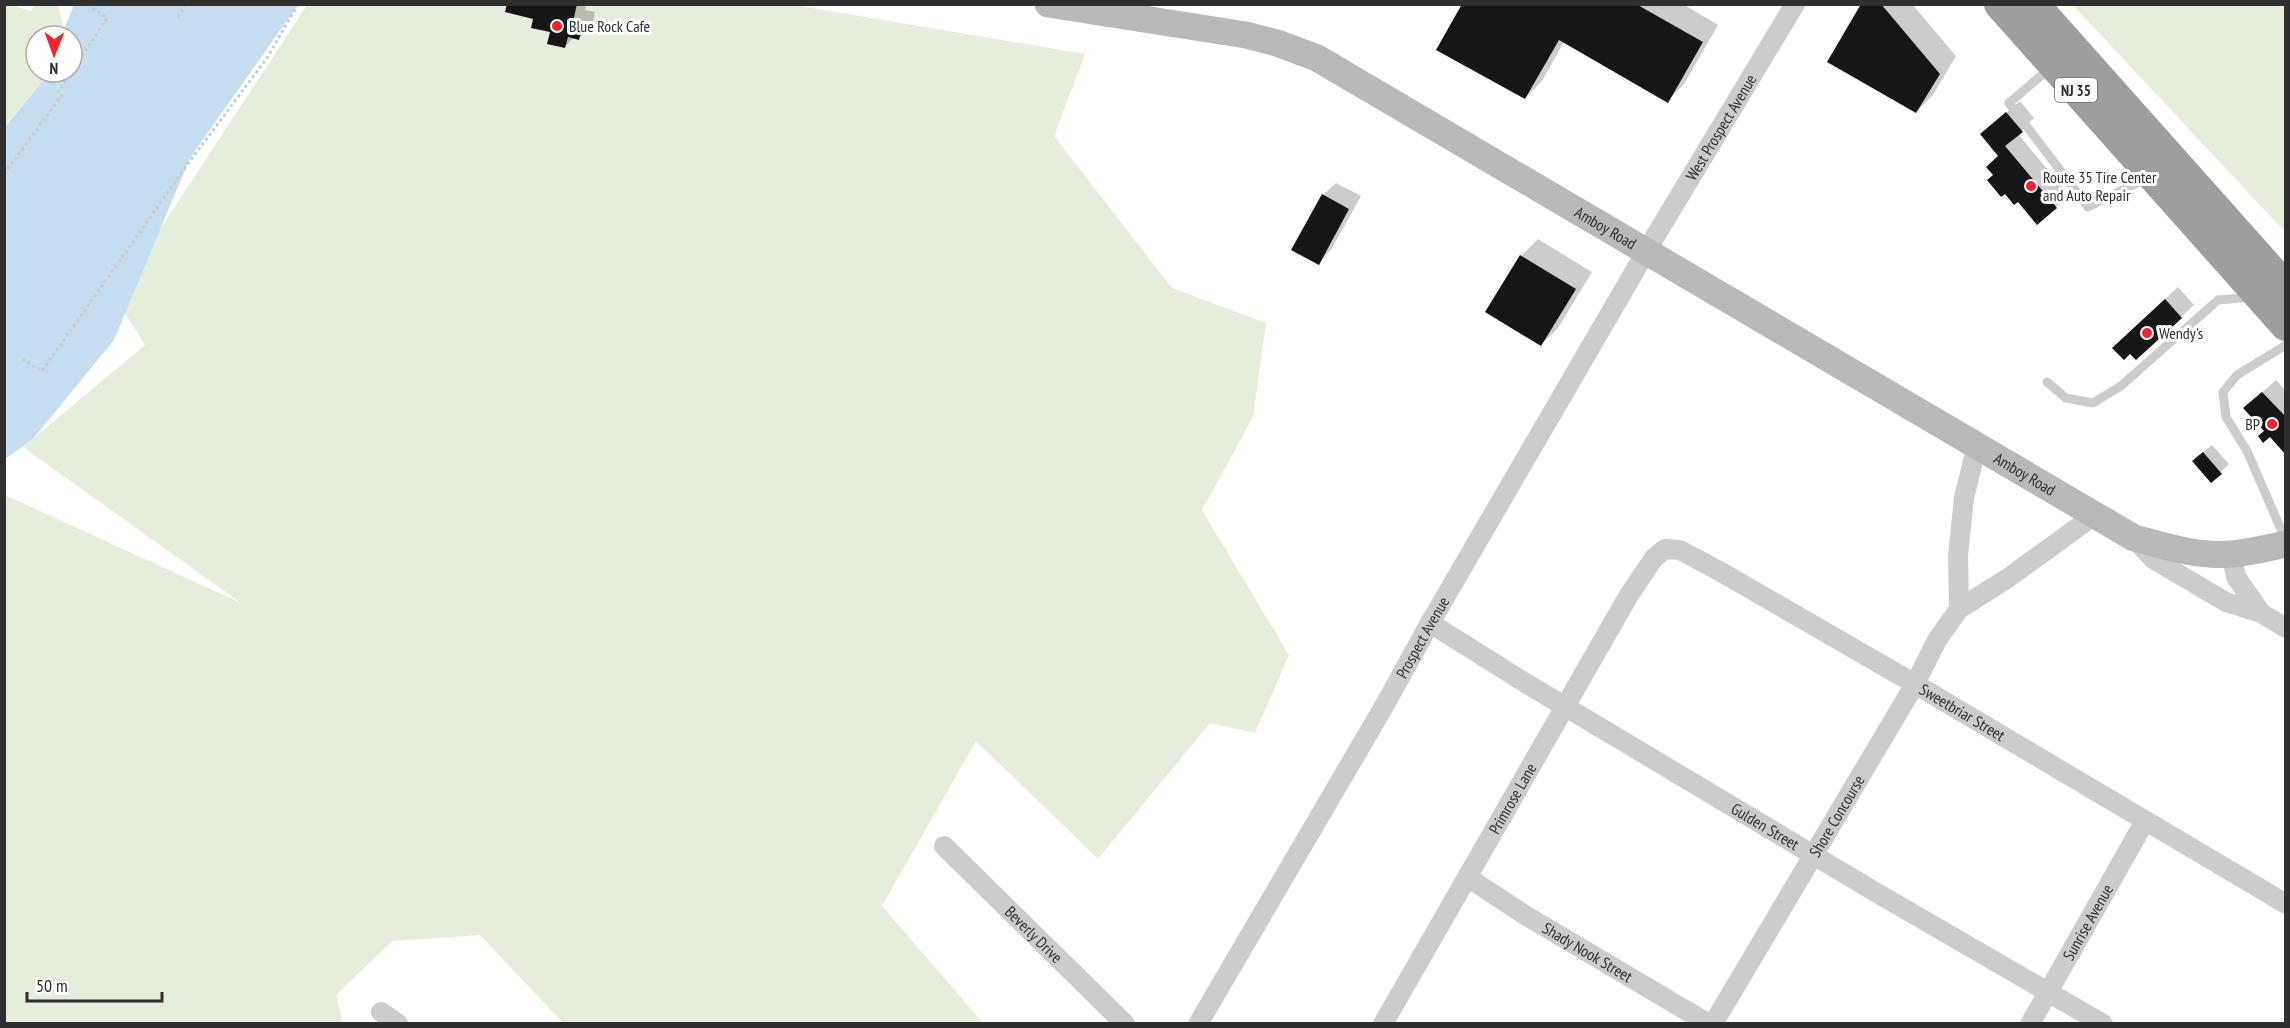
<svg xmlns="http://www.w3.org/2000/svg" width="2290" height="1028" font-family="'PT Sans Narrow',sans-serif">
	<rect width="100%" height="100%" fill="#fff"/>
	<g fill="#e5eddb">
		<path d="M5,5h7l18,6 6,-6h22l6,24 -3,7h-25v36h12l-3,6 -40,48z"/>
		<path d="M307,5h488l290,49 -31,82 118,152 94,35 -13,94 -51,93 87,145 -34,78 -45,-10 -112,136 -122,-118 -94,165 101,117h-420l-83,-88 -88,6 -56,54 7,28 -338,1v-529l236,108 -218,-156 122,-102 -30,-47z"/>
		<path d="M2073,5h212v227z"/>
	</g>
	<path fill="#c6deef" d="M74,5h224l-108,153 -76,182 -81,99 -28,20v-332l40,-49 3,-6h24v-36h-11z"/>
	<g fill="#0003">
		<path d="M508,4h78l-1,6 10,2 -3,14 -13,12 -5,-1 -9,10 -13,-16 -17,-13z"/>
		<path d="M1464,4h219l35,21 -34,59 -17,17 -103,-59 -22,39 -17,17z"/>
		<path d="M1862,4h50l44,52 -23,39 -17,17z"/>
		<path d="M2020,101l14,17 -16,16 50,60 -12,13 -38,-7 -23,-25 4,-20 -17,-21z"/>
		<path d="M1336,183l25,13 -30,54 -13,13 5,-68z"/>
		<path d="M1538,239l54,33 -34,56 -17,17 -20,-89z"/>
		<path d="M2178,287l16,18 -58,53 -10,-23z"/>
		<path d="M2276,380l10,11v61l-28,-56z"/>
		<path d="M2212,445l17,19 -18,17 -9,-28z"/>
	</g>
	<g fill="#161616">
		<path d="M507,4h70l-4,18 10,3 -4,15 -11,-3 -3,11 -18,-4 3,-12 -19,-4 2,-9 -28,-7z"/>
		<path d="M1462,4h174l67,38 -35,61 -109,-63 -34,59 -89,-49z"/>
		<path d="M1861,4h20l59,70 -24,39 -89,-51z"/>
		<path d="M2006,112l17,20 -18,14 52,62 -20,17 -19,-23 -4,3 -9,-11 -4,3 -14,-17 6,-5 -7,-8 12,-11 -18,-22z"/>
		<path d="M1322,194l27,15 -30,56 -28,-15z"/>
		<path d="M1520,255l56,34 -35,57 -56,-34z"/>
		<path d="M2165,299l17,19 -46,42 -6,-6 -6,6 -12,-12z"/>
		<path d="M2262,392l24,25v38l-16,-18 -7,6 -5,-7 6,-5 -21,-23z"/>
		<path d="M2203,452l19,22 -11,9 -19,-22z"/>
	</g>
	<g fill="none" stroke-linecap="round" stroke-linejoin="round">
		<g stroke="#ccc" stroke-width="3" stroke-dasharray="3 3" stroke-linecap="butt">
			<path d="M178,17l8,-13"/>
			<path d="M72,71l35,-53 -20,-14"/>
			<path d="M4,174l58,-79 -4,-3 13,-20"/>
			<path d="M22,359l20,12 145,-206 80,-107 31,-54"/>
		</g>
		<g stroke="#ccc" stroke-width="9">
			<path d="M2050,68l-41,35 79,104 59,-29"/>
			<path d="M2286,345l-49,30 -14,17 3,25 21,34 39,90"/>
			<path d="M2047,382l19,16 27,5 28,-17 97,-86 35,-3"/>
		</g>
		<g stroke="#ccc" stroke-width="20">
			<path d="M2134,538l19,21 73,43 35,11 25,15"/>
			<path d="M2231,554l5,23 25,36"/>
			<path d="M1959,609l-1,-53 6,-58 13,-53"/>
			<path id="s1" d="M1430,623l94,59 353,211 226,131"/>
			<path id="s2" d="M944,846l181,178"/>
			<path id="s3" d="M1467,877l58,38 184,109"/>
			<path d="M381,1012l17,12"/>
			<path id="s4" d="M1198,1024l185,-316 47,-85 217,-373 148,-246"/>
			<path id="s5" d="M1383,1024l246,-429 25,-37 11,-9 15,1 41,22 194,112 371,220"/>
			<path id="s6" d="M1713,1024l202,-340 22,-44 22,-31 49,-31 87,-63"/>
			<path id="s7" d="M2030,1024l115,-203"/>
		</g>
		<path stroke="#b9b9b9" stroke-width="27" id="s8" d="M1048,4l198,31 31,8 40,15 817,480c31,8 64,19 96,16 19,-1 37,-6 56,-10"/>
		<g stroke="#9e9e9e" stroke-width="32">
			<path d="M2000,4l286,321"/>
			<path d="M2033,4l253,284"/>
		</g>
	</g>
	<g fill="#f4232d" stroke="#fff" stroke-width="2">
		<circle cx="557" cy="26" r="6"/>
		<circle cx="2031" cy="186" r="6"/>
		<circle cx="2147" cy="333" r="6"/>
		<circle cx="2272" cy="424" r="6"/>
	</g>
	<g text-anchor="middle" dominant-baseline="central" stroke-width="6" stroke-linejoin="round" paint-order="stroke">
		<rect fill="#fff" stroke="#6d6d6d" stroke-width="1.5" x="2055" y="78" width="42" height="24" rx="4.5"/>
		<g font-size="15" font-weight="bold" fill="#2f2f2f">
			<text x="2076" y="90">NJ 35</text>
		</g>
		<g font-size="16" fill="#2f2f2f" stroke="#fff" text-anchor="start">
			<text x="569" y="26">Blue Rock Cafe</text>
			<text x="2043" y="177">Route 35 Tire Center<tspan x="2043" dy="18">and Auto Repair</tspan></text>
			<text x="2159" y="333">Wendy's</text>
			<text x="2260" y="424" text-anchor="end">BP</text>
		</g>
		<g font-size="16" fill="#2f2f2f" stroke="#fff">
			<text stroke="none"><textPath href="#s4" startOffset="1038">West Prospect Avenue</textPath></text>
			<text stroke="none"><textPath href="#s8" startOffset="610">Amboy Road</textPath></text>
			<text stroke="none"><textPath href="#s8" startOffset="1096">Amboy Road</textPath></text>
			<text stroke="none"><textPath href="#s4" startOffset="447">Prospect Avenue</textPath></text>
			<text stroke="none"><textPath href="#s5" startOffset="894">Sweetbriar Street</textPath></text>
			<text stroke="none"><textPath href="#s5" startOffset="260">Primrose Lane</textPath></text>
			<text stroke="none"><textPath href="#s6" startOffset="242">Shore Concourse</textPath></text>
			<text stroke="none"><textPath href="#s1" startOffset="392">Gulden Street</textPath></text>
			<text stroke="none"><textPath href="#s7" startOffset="117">Sunrise Avenue</textPath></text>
			<text stroke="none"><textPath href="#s2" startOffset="126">Beverly Drive</textPath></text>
			<text stroke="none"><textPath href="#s3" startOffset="142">Shady Nook Street</textPath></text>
		</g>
	</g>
	<rect width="2290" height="1028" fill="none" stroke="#2f2f2f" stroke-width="12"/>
	<g transform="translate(54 54) rotate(181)"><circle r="28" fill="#ffffff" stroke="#acacac" stroke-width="1.5"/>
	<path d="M0-4.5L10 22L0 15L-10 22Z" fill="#f4232d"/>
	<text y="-9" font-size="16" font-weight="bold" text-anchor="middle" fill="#2f2f2f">N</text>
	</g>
	<path d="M27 992v9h135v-9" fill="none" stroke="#2f2f2f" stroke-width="3"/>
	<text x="36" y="992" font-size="18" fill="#2f2f2f" stroke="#ffffff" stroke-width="4.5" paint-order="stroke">50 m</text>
</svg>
